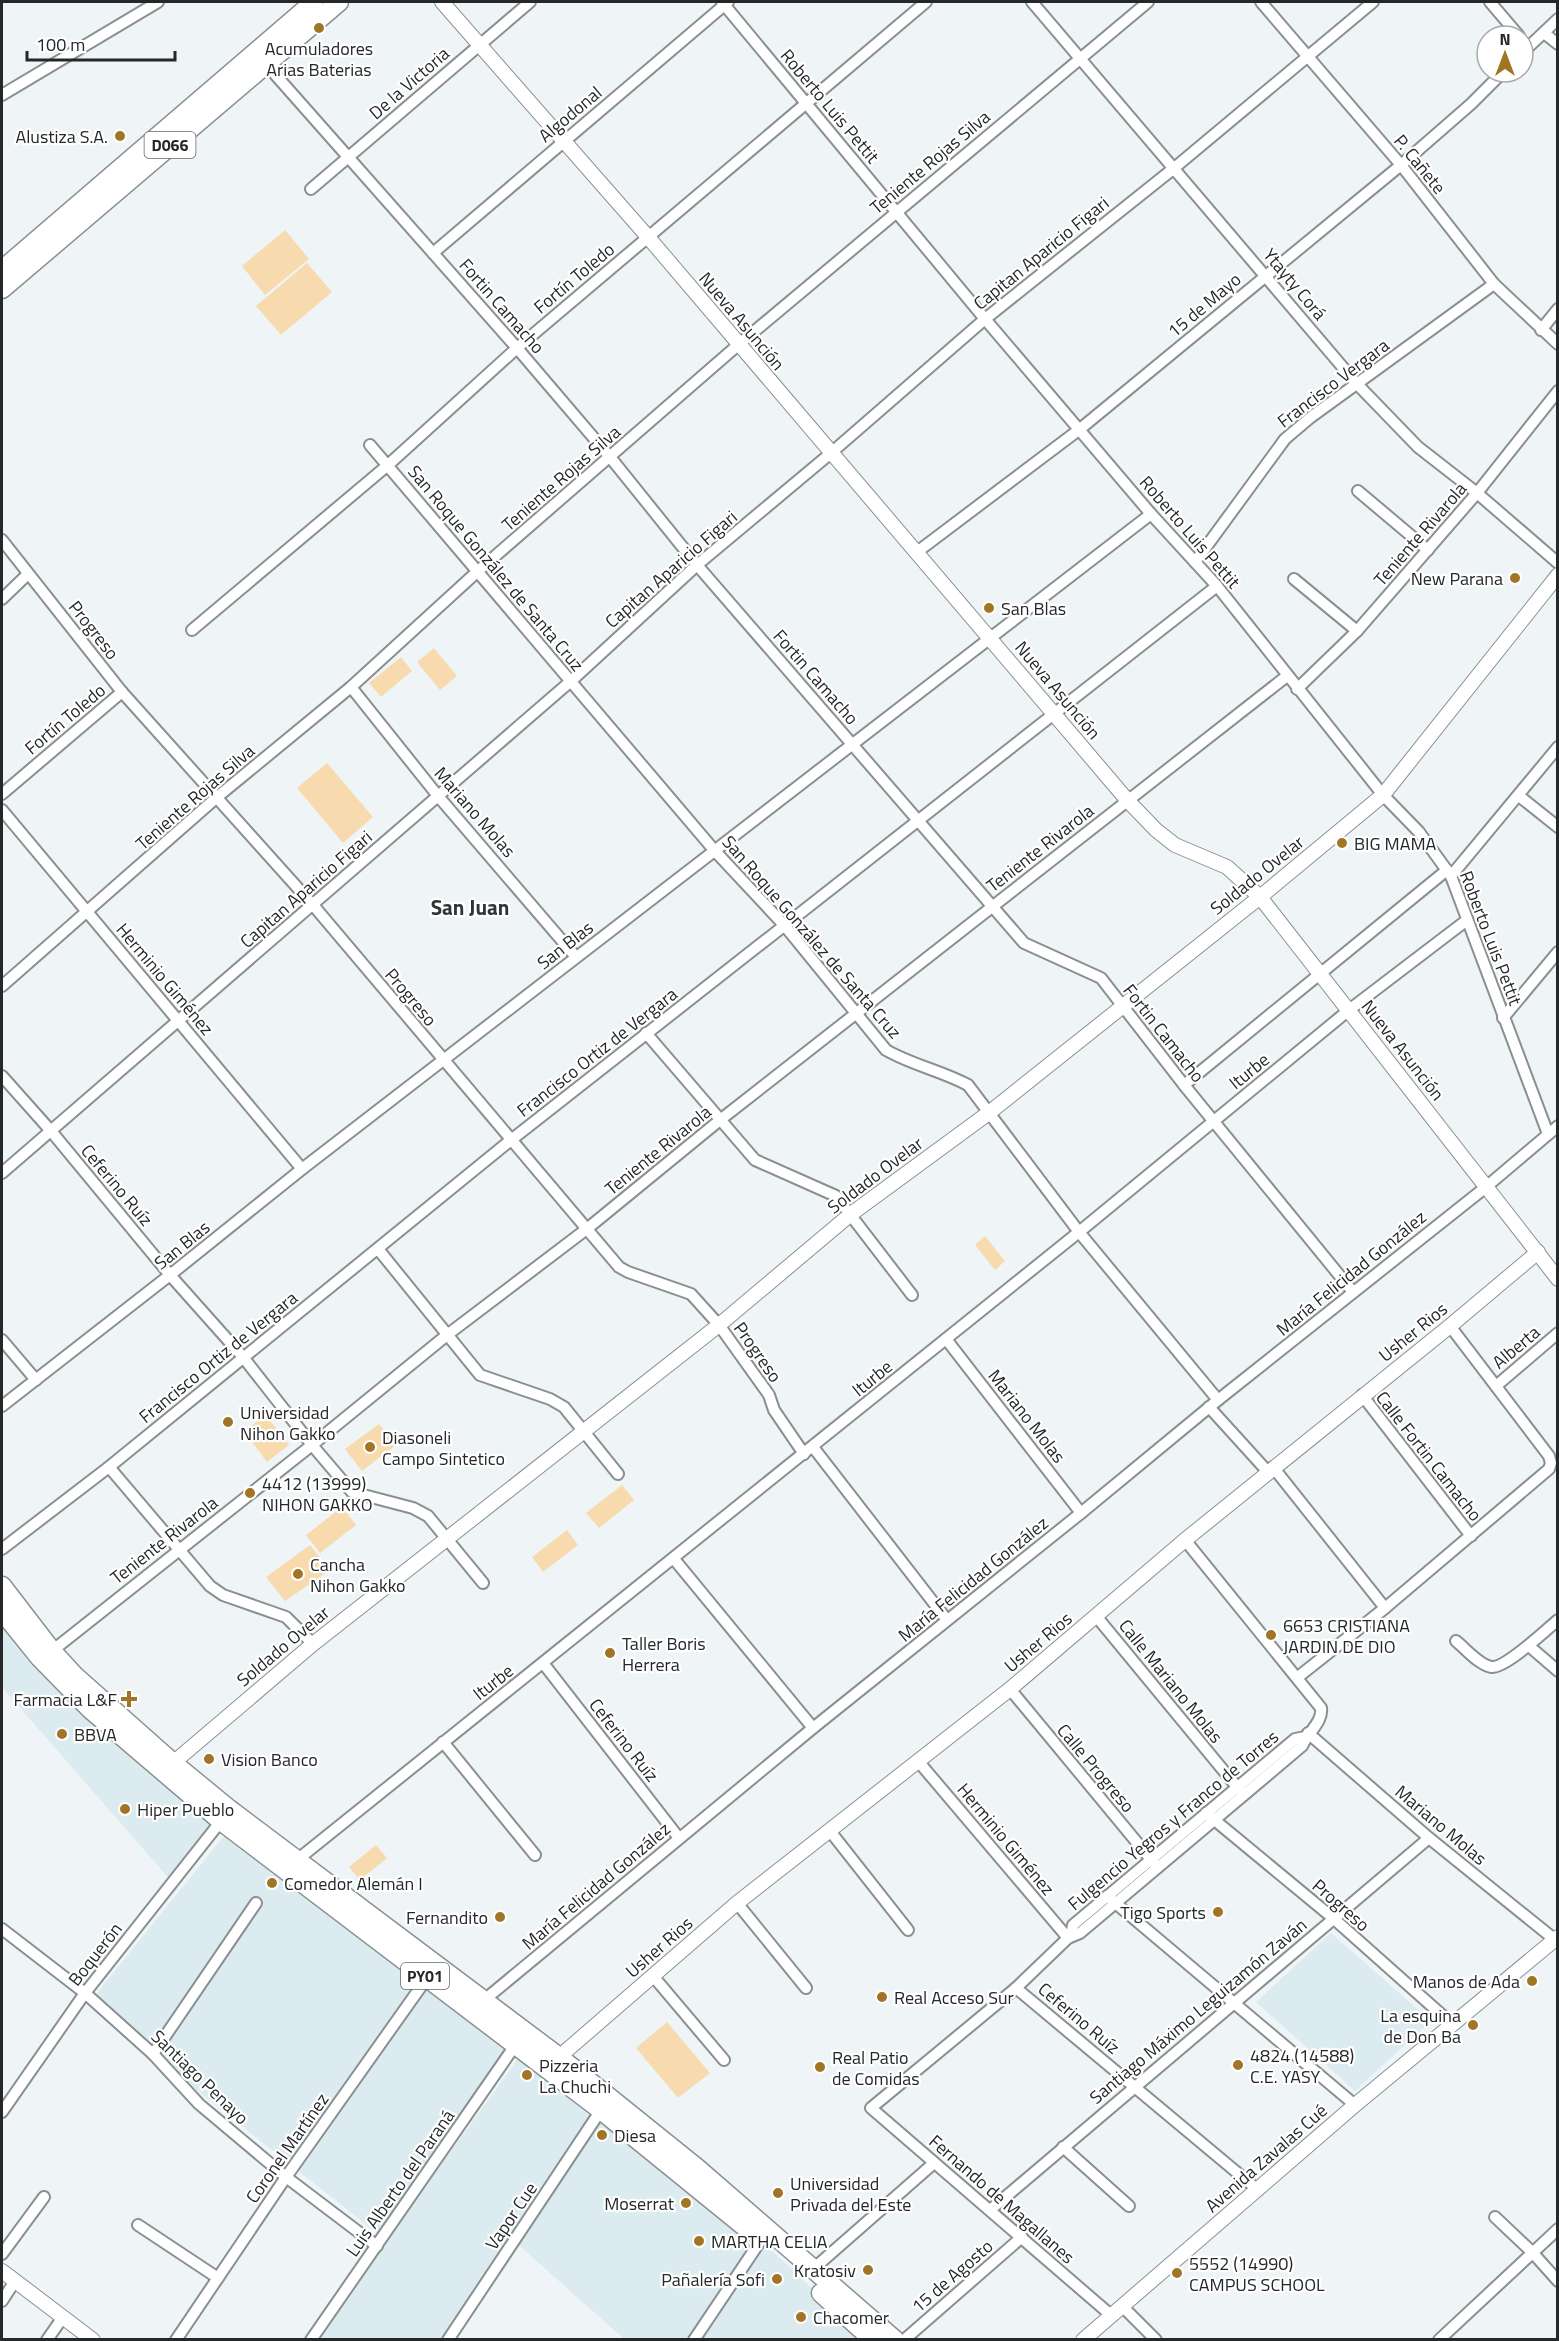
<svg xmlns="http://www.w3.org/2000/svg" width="1559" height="2341" font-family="'Titillium Web',sans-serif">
	<rect width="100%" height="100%" fill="#eff5f7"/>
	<g fill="#dcebf0">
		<path d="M2,1620l212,203 -40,61 -172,-197z"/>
		<path d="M227,1832l291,221 -139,182 -291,-231z"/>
		<path d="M1331,1933l100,88 -76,70 -99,-89z"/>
		<path d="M520,2056l237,181 110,102h-163l-7,-4 -6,4h-67l-110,-98 -67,98 -133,1z"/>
	</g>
	<g fill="#f8daaf">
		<path d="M285,230l24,29 -44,36 -23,-29z"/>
		<path d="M307,263l25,29 -51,43 -25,-29z"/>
		<path d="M434,648l23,28 -17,14 -23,-28z"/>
		<path d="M401,657l11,14 -31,26 -12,-14z"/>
		<path d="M327,763l46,54 -30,26 -46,-55z"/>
		<path d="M985,1236l20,25 -10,9 -20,-25z"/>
		<path d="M266,1415l23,30 -22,17 -23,-31z"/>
		<path d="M379,1424l17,21 -34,26 -17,-22z"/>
		<path d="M622,1485l12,15 -35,28 -13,-15z"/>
		<path d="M342,1507l14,18 -36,28 -14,-18z"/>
		<path d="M567,1530l11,15 -35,27 -11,-15z"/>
		<path d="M310,1545l20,25 -45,31 -19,-24z"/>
		<path d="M376,1845l11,13 -27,22 -11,-13z"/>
		<path d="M667,2022l43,51 -32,25 -42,-50z"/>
	</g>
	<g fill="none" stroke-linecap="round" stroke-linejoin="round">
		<defs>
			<g id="street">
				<path d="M722,2l263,317 166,195 66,72 166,209 36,37 32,44 97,258"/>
				<path d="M1032,2l325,382 61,63 59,46 81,70"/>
				<path d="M1261,2l140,163 93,119 64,60"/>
				<path d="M1490,2l29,34"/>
				<path d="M1544,33l14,11"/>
				<path d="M1523,52l35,-33"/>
				<path d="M265,63l252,285 93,109 87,108 327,378 77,35 83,107 169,207"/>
				<path d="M2,95l156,-93"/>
				<path d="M311,189l219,-187"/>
				<path d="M433,253l295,-251"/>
				<path d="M1541,330l17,-21"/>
				<path d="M370,445l344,405 71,76 101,124c26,15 56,21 82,35l111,147 139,168"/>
				<path d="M1358,491l70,59"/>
				<path d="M2,540l120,152 191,213 306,362 9,5 63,22 28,31 50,70 5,15 30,44"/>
				<path d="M917,552l163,-123 321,-264 70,-61 32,-32"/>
				<path d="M1195,562l90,-123 26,-22 183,-133"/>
				<path d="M1294,579l63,52"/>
				<path d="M2,599l26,-25"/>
				<path d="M192,630l196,-165 129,-117 409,-346"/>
				<path d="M351,687l87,109 138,161"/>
				<path d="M1297,689l60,-58 120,-138 81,-102"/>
				<path d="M2,794l120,-102"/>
				<path d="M1519,796l39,31"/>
				<path d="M2,810l300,359"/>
				<path d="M1451,876l107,-129"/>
				<path d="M2,986l214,-188 135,-111 127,-116 260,-226 410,-343"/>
				<path d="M1503,1018l55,-66"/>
				<path d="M646,1033l109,127 81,36 76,99"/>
				<path d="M2,1076l49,55 119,144 73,82 69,88 40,47 61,16 15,8 55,67"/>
				<path d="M1184,1085l263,-215"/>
				<path d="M2,1173l569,-492 126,-116 134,-112 154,-134 188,-150 200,-167"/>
				<path d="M378,1249l102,126 70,24 14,8 54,67"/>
				<path d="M946,1339l135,174"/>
				<path d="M2,1340l34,40"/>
				<path d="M1496,1386l62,-53"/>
				<path d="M1362,1395l109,141"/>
				<path d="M2,1406l168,-131 132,-106 849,-655"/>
				<path d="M1209,1407l59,65"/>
				<path d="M813,1447l134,173"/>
				<path d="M109,1467l101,119 13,9 63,22 27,27"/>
				<path d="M1273,1467l112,141"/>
				<path d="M2,1549l107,-82 402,-327 706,-554"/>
				<path d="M674,1559l139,169"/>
				<path d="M1096,1616l146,177"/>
				<path d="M1456,1641c10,8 22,23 35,26 14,2 55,-37 67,-47"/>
				<path d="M1529,1646l29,25"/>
				<path d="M52,1651l260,-206 135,-110 141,-107 132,-108 567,-444"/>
				<path d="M543,1663l136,175"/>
				<path d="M1298,1677l87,-69 164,-139 2,-6 -2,-7 -99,-130"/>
				<path d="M1010,1689l144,174"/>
				<path d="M1308,1733l121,105 125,101"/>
				<path d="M443,1742l92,113"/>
				<path d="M918,1761l150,177"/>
				<path d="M1206,1813l127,105 119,106"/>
				<path d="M830,1831l78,99"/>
				<path d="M297,1860l782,-628 270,-222 118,-90"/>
				<path d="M1107,1896l248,209"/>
				<path d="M737,1903l69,85"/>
				<path d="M2,1929l83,64 68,61 46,50 87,73 91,69"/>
				<path d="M1071,1936l2,-11 222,-186 10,-2"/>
				<path d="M653,1976l71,84"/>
				<path d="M1016,1988l242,202"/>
				<path d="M483,2001l330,-273 268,-215 137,-113 268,-213 72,-61"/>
				<path d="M153,2054l103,-151"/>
				<path d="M2,2112l83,-119 136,-172"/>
				<path d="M1063,2147l66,59"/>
				<path d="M990,2210l439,-372"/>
				<path d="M1495,2217l37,35 26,29"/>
				<path d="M138,2225l80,53"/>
				<path d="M2,2254l42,-57"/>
				<path d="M812,2270l122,-107"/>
				<path d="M2,2301l13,-20"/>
				<path d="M1123,2307l33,33"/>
				<path d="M1112,2316l-241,-208 145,-120 52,-50 12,-5 222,-187c6,-14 21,-24 19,-38l-136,-168"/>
				<path d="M47,2340l16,-23"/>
				<path d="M176,2340l110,-163 141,-199"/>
				<path d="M311,2340l205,-296"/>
				<path d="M448,2340l153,-230"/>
				<path d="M694,2340l67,-100"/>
				<path d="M904,2340l118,-103"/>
				<path d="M1439,2340l119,-111"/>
			</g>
			<g id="secondary">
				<path d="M442,2l206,235 480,564 28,29 19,15 52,22 33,30 298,382"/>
				<path d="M173,1763l140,-119 406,-319 132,-111 139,-102 270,-215 123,-102 175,-220"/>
				<path d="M559,2057l178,-154 273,-214 175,-149 265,-214 88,-74"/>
				<path d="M2,2271l91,69"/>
				<path d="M1083,2340l272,-235 203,-168"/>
			</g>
			<g id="highway">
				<path d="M2,270l312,-268"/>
				<path d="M2,289l337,-287"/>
				<path d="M2,1586l50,65 23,25 98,87 56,46 330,248 138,111 198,172"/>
				<path d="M2,1611l38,47 50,51 131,112 380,289 149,121"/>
				<path d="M821,2293l52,47"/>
			</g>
		</defs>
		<use href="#street" stroke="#8a9092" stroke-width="14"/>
		<use href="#secondary" stroke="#8a9092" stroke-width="16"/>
		<use href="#highway" stroke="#8a9092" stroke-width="21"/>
		<use href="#street" stroke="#fff" stroke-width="10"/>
		<use href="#secondary" stroke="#fff" stroke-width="14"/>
		<use href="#highway" stroke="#fff" stroke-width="18"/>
	</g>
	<g fill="#a27526" stroke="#fff" stroke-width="2">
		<circle cx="319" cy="28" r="6"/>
		<circle cx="120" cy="136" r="6"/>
		<circle cx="1515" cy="578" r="6"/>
		<circle cx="989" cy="608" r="6"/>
		<circle cx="1342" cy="843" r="6"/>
		<circle cx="228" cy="1422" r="6"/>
		<circle cx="370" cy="1447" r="6"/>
		<circle cx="250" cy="1493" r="6"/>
		<circle cx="298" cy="1574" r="6"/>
		<circle cx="1271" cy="1635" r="6"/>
		<circle cx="610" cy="1653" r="6"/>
		<path d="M126 1690h6v6h6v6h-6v6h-6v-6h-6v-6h6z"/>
		<circle cx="62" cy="1734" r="6"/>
		<circle cx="209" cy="1759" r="6"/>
		<circle cx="125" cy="1809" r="6"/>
		<circle cx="272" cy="1883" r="6"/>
		<circle cx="1218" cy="1912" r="6"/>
		<circle cx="500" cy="1917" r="6"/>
		<circle cx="1532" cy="1981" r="6"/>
		<circle cx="882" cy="1997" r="6"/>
		<circle cx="1473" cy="2025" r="6"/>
		<circle cx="1238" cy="2065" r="6"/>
		<circle cx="820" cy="2067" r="6"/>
		<circle cx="527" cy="2075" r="6"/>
		<circle cx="602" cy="2135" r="6"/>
		<circle cx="778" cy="2193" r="6"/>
		<circle cx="686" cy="2203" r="6"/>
		<circle cx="699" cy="2241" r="6"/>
		<circle cx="868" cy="2270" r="6"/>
		<circle cx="1177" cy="2273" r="6"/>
		<circle cx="777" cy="2279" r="6"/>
		<circle cx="801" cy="2317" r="6"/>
	</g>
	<g text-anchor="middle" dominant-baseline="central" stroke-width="4.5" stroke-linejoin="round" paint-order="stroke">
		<g fill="#fff" stroke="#666868" stroke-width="1.5">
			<rect x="144.5" y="132" width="51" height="26" rx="4.5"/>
			<rect x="401" y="1963" width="48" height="26" rx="4.5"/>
		</g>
		<g font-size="16" font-weight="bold" fill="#252728">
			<text x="170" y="145">D066</text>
			<text x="425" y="1976">PY01</text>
		</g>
		<g font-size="18" fill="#252728" stroke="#fff" text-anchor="start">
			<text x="319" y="48" text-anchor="middle">Acumuladores<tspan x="319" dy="21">Arias Baterias</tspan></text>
			<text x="108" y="136" text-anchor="end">Alustiza S.A.</text>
			<text x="1503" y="578" text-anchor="end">New Parana</text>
			<text x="1001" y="608">San Blas</text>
			<text x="1354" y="843">BIG MAMA</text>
			<text x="240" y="1412">Universidad<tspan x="240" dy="21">Nihon Gakko</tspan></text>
			<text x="382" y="1437">Diasoneli<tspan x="382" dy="21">Campo Sintetico</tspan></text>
			<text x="262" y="1483">4412 (13999)<tspan x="262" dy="21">NIHON GAKKO</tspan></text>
			<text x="310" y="1564">Cancha<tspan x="310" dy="21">Nihon Gakko</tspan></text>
			<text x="1283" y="1625">6653 CRISTIANA<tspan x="1283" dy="21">JARDIN DE DIO</tspan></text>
			<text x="622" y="1643">Taller Boris<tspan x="622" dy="21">Herrera</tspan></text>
			<text x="117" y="1699" text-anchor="end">Farmacia L&amp;F</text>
			<text x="74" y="1734">BBVA</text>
			<text x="221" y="1759">Vision Banco</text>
			<text x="137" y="1809">Hiper Pueblo</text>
			<text x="284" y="1883">Comedor Alemán I</text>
			<text x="1206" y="1912" text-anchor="end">Tigo Sports</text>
			<text x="488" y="1917" text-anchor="end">Fernandito</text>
			<text x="1520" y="1981" text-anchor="end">Manos de Ada</text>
			<text x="894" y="1997">Real Acceso Sur</text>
			<text x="1461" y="2015" text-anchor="end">La esquina<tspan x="1461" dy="21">de Don Ba</tspan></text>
			<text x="1250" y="2055">4824 (14588)<tspan x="1250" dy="21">C.E. YASY</tspan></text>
			<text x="832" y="2057">Real Patio<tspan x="832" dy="21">de Comidas</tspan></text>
			<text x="539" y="2065">Pizzeria<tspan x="539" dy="21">La Chuchi</tspan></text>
			<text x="614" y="2135">Diesa</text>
			<text x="790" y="2183">Universidad<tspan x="790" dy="21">Privada del Este</tspan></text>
			<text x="674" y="2203" text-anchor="end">Moserrat</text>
			<text x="711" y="2241">MARTHA CELIA</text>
			<text x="1189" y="2263">5552 (14990)<tspan x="1189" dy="21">CAMPUS SCHOOL</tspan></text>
			<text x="856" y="2270" text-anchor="end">Kratosiv</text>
			<text x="765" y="2279" text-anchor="end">Pañalería Sofi</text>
			<text x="813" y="2317">Chacomer</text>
		</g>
		<g font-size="18" fill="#252728" stroke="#fff">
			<text transform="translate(409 83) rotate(-41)">De la Victoria</text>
			<text transform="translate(830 106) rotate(50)">Roberto Luis Pettit</text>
			<text transform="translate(570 114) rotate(-40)">Algodonal</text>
			<text transform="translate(930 162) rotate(-40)">Teniente Rojas Silva</text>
			<text transform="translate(1420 164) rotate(51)">P. Cañete</text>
			<text transform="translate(1041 253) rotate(-39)">Capitan Aparicio Figari</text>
			<text transform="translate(574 278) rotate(-40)">Fortín Toledo</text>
			<text transform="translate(1295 284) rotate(50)">Ytayty Corá</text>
			<text transform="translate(1204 305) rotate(-40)">15 de Mayo</text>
			<text transform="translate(502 306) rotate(49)">Fortin Camacho</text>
			<text transform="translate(742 321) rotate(50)">Nueva Asunción</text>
			<text transform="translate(1333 383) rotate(-37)">Francisco Vergara</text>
			<text transform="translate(561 478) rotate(-41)">Teniente Rojas Silva</text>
			<text transform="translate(1190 532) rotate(49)">Roberto Luis Pettit</text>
			<text transform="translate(1420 534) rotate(-49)">Teniente Rivarola</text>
			<text transform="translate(496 568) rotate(50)">San Roque González de Santa Cruz</text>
			<text transform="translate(671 569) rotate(-41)">Capitan Aparicio Figari</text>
			<text transform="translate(94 630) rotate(52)">Progreso</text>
			<text transform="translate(816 677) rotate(49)">Fortin Camacho</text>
			<text transform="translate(1058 690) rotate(50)">Nueva Asunción</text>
			<text transform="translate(65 719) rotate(-40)">Fortín Toledo</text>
			<text transform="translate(195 797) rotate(-41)">Teniente Rojas Silva</text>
			<text transform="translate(475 812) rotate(49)">Mariano Molas</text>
			<text transform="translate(1040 848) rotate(-38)">Teniente Rivarola</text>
			<text transform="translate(1257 875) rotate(-39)">Soldado Ovelar</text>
			<text transform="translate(306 889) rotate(-41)">Capitan Aparicio Figari</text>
			<text transform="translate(812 937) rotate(49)">San Roque González de Santa Cruz</text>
			<text transform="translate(1491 938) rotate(69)">Roberto Luis Pettit</text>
			<text transform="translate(565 945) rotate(-38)">San Blas</text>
			<text transform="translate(165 979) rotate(50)">Herminio Giménez</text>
			<text transform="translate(411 997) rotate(50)">Progreso</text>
			<text transform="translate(1164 1033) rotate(52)">Fortin Camacho</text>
			<text transform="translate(1403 1050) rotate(52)">Nueva Asunción</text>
			<text transform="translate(597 1052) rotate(-38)">Francisco Ortiz de Vergara</text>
			<text transform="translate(1249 1071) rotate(-39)">Iturbe</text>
			<text transform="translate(658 1150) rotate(-39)">Teniente Rivarola</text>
			<text transform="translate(875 1175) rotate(-37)">Soldado Ovelar</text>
			<text transform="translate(117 1185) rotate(50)">Ceferino Ruíz</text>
			<text transform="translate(182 1245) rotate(-39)">San Blas</text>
			<text transform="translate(1351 1273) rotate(-39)">María Felicidad González</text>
			<text transform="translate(1413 1332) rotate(-39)">Usher Rios</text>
			<text transform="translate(1516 1347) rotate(-40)">Alberta</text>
			<text transform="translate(758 1352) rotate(55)">Progreso</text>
			<text transform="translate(218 1357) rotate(-39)">Francisco Ortiz de Vergara</text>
			<text transform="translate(872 1378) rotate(-39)">Iturbe</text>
			<text transform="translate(1027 1416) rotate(52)">Mariano Molas</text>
			<text transform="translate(1429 1456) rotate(52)">Calle Fortin Camacho</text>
			<text transform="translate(164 1540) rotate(-38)">Teniente Rivarola</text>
			<text transform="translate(973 1579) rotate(-39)">María Felicidad González</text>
			<text transform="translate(1038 1642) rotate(-40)">Usher Rios</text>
			<text transform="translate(283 1646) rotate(-40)">Soldado Ovelar</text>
			<text transform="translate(1171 1681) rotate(51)">Calle Mariano Molas</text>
			<text transform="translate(493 1682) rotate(-38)">Iturbe</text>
			<text transform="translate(624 1740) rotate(52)">Ceferino Ruíz</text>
			<text transform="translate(1096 1768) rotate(50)">Calle Progreso</text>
			<text transform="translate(1173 1820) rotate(-40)">Fulgencio Yegros y Franco de Torres</text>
			<text transform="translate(1441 1825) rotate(40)">Mariano Molas</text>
			<text transform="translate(1006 1839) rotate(50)">Herminio Giménez</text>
			<text transform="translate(596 1886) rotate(-40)">María Felicidad González</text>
			<text transform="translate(1341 1905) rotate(41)">Progreso</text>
			<text transform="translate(659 1947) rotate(-41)">Usher Rios</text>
			<text transform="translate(95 1954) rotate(-52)">Boquerón</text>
			<text transform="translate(1198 2011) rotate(-40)">Santiago Máximo Leguizamón Zaván</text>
			<text transform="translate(1079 2018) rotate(40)">Ceferino Ruíz</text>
			<text transform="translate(200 2077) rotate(44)">Santiago Penayo</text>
			<text transform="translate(287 2148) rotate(-55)">Coronel Martínez</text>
			<text transform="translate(1266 2158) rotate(-41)">Avenida Zavalas Cué</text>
			<text transform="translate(400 2183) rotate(-55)">Luis Alberto del Paraná</text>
			<text transform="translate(1002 2199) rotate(41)">Fernando de Magallanes</text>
			<text transform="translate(511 2216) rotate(-56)">Vapor Cue</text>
			<text transform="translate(952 2276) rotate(-41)">15 de Agosto</text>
		</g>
		<g font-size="21" font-weight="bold" fill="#303536" stroke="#fff">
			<text x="470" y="907">San Juan</text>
		</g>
	</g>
	<rect width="1559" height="2341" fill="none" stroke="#252728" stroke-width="6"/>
	<g transform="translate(1505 54)"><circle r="28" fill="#ffffff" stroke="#a8a9a9" stroke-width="1.5"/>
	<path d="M0-4.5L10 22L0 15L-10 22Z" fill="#a27526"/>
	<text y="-9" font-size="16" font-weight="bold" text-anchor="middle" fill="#252728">N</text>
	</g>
	<path d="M27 51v9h148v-9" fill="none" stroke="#252728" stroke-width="3"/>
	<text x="36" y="51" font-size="18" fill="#252728" stroke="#ffffff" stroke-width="4.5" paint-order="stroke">100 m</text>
</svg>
